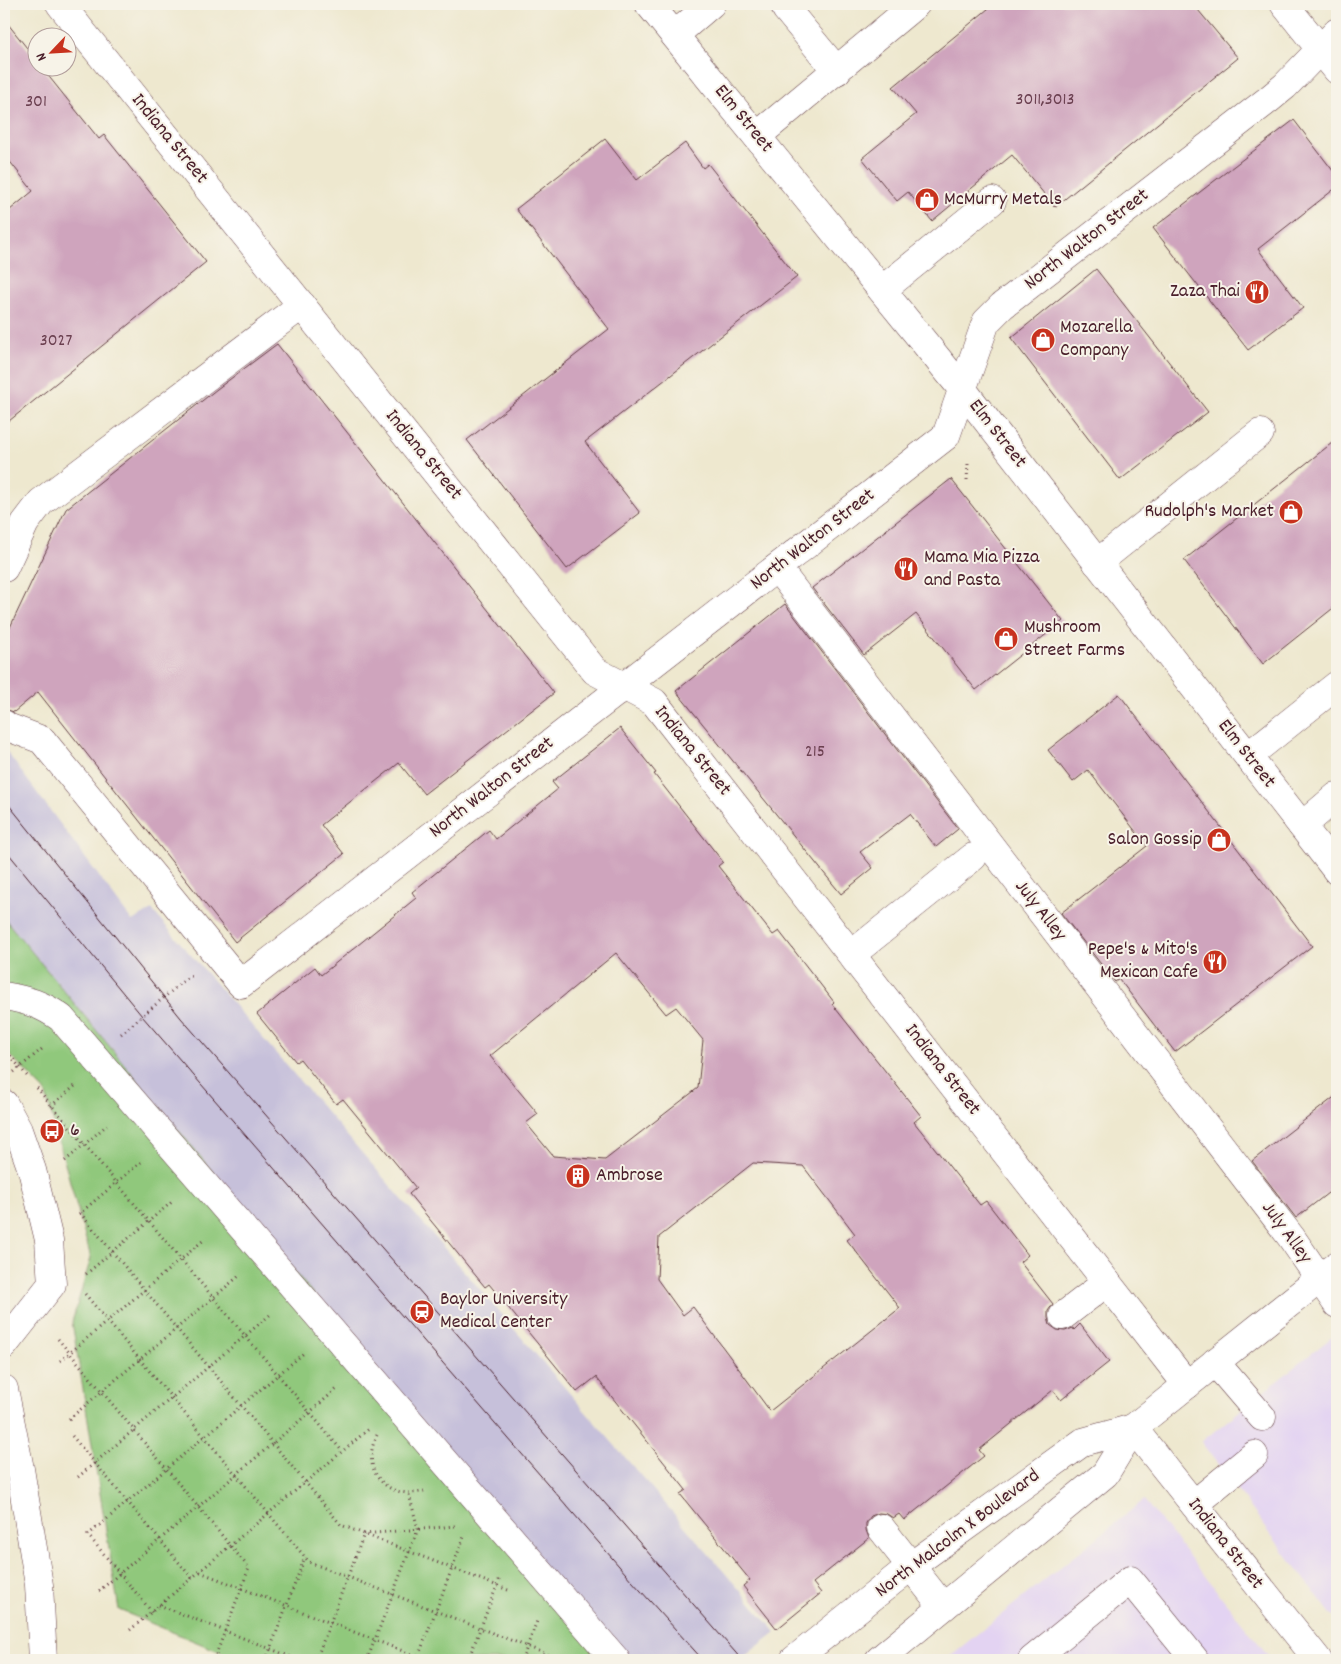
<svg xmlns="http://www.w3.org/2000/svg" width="1341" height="1664" font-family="Dekko,sans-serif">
	<rect width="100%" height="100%" fill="#f7f3e8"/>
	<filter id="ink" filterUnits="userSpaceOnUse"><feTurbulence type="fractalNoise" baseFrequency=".02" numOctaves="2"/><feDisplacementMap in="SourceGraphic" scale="10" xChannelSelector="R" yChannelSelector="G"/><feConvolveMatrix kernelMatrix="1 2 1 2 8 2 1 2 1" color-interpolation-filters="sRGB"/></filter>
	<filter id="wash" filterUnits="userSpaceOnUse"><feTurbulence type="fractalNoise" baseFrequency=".0096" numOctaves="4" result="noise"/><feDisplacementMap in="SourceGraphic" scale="20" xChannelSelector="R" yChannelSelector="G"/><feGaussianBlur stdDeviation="1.12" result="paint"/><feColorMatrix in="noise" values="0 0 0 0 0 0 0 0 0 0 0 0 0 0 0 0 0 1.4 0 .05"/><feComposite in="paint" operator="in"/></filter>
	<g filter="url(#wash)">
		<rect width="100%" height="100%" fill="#eee8cf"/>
		<g fill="#e3d3f2">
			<path d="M1337,1333v289l-136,-180z"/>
			<path d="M1144,1500l128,160h-327z"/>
		</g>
		<path fill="#c6c0da" d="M4,748l128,173 20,-11 624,722 -36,28h-126l-610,-742z"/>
		<path fill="#90c87b" stroke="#6d7453" d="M4,918l610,742h-374l-121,-50 -47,-288 19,-64 -46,-167 -41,-42z"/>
		<g id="blocks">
			<g fill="#cfa4bd" fill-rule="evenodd">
				<path d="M994,4h199l45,54 -183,149 -43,-52 -80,66 -24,-29 -11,9 -35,-43 54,-44 -23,-27z"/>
				<path d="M4,19l34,43v6h4l57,71 5,-4 102,127 -202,163v-210l29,-24 -29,-37z"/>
				<path d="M1294,120l43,56v11l-79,62 45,59 -55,42 -95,-122z"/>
				<path d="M605,139l32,41 48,-37 18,25 5,-4 89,113 -212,165 55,71 -73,56 -100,-129 142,-111 -93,-120z"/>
				<path d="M1096,269l112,143 -88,68 -109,-142z"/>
				<path d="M277,344l277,349 -130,101 -25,-31 -78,62 23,29 -109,88 -197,-250 -24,20 -10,-3v-69l62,-131 151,-120z"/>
				<path d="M1337,439v166l-74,59 -79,-104z"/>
				<path d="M951,479l112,142 -87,69 -60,-76 -52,41 -52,-67z"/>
				<path d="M785,604l173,225 -22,18 -26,-33 -50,38 13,16 -32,26 -165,-203z"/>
				<path d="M1119,694l193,252 -137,106 -56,-73 -4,3 -54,-69 86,-67 -59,-76 -15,12 -25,-32z"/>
				<path d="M620,728l36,45 -2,1 69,88 -5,4 55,69 6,-4 55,71 -2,2 89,112 -7,6 66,83 6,-4 42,54 -8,7 33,42 -5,7v7l2,7 7,5 8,1 8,-3 1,2 6,-6 29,38 -48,38 -8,-10 -74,60 5,6 -80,64 -5,-6 -6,4 -6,-4 -8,-1 -8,3 -5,7v7l3,8 -56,45 8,10 -44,36 -34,-43 7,-6 -70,-86 6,-4 -90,-113 -19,15 -88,-108 -4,3 -76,-93 7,-6 -73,-89 -7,5 -36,-45 -4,3 -39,-48 58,-47 6,8 95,-77 -4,-6 77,-62 7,9 62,-50 -6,-7zM616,953l50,61 10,-7 27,33 -5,48 -93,72 -52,-4 -27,-33 12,-9 -48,-58zM753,1163l50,3 52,68 -8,6 53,68 -130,103 -77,-104 -10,8 -26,-36 2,-42z"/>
				<path d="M1337,1095v91l-41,32 -44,-57z"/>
			</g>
		</g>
	</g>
	<g filter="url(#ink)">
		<use href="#blocks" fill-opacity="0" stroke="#633d44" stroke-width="1"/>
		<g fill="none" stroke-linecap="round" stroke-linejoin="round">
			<defs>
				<g id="minor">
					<path d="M60,4l535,667 59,31 533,683"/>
					<path d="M792,4l-6,5 51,62"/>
					<path d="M675,35l36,-31"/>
					<path d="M757,136l159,-132"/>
					<path d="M882,290l110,-89"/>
					<path d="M1097,563l163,-130"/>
					<path d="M4,568l21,-45 16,-21 261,-197"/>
					<path d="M777,568l514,669 46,67"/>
					<path d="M4,724l1,2 37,14 199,244 705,-548 40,-114 16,-16 266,-206 17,-14 52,-54"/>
					<path d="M1248,756l89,-71"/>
					<path d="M1302,826l35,-30"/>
					<path d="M852,954l121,-97"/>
					<path d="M4,996c23,4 38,8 57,22l555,642"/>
					<path d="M4,1104l14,26 14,40 17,70 3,44 -48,61"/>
					<path d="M1063,1316l44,-34"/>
					<path d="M1215,1362l47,55"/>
					<path d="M4,1389l16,80 19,116 4,75"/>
					<path d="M1133,1428l185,232"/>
					<path d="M1194,1504l60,-49"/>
					<path d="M881,1528l62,79"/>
					<path d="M794,1660l117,-94 172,-124 50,-14"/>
					<path d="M879,1660l226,-186 28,-46 204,-163"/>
					<path d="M1032,1660l98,-80 65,80"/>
				</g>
				<g id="major">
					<path d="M649,4l314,386 374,481"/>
					<path d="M1284,4l53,66"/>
				</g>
			</defs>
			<use href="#minor" stroke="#633d44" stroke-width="29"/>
			<use href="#major" stroke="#633d44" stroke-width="29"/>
			<g stroke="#633d44" stroke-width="3" stroke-dasharray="1 4" stroke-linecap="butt">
				<path d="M967,480l1,-16"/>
				<path d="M121,1034l66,-56 5,-2"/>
				<path d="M4,1048l24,29"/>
				<path d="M14,1072l28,-23"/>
				<path d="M37,1088l305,363"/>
				<path d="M51,1106l24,-20"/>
				<path d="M65,1161l42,-36"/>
				<path d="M80,1213l261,312 167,65"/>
				<path d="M79,1214l62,-52"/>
				<path d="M86,1274l87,-73"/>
				<path d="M85,1294l224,268 253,98"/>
				<path d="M58,1339l191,229 -35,92"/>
				<path d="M60,1361l145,-122"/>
				<path d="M69,1419l170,-143"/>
				<path d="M377,1435c-18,35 10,66 47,56"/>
				<path d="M72,1436l120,142"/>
				<path d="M78,1477l193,-163"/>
				<path d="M200,1572l226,88"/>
				<path d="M99,1591l238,-202"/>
				<path d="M159,1605l140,55"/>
				<path d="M152,1612l-64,-77 217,-183"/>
				<path d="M130,1630l240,-202"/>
				<path d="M266,1660l39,-103"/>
				<path d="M316,1660l48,-126 91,-8"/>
				<path d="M367,1660l51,-131 -9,-35"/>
				<path d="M417,1660l47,-123"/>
				<path d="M468,1660l32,-82"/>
				<path d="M522,1660l15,-39"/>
			</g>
			<use href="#minor" stroke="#fff" stroke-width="28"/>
			<use href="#major" stroke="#fff" stroke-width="28"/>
			<g stroke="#4a1f2b" stroke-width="1">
				<path d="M4,799l177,219 561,642"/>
				<path d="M4,848l138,168 490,565 71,79"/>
			</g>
		</g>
	</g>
	<defs>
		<symbol id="shop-disc" viewBox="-11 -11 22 22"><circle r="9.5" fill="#c8321e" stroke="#f7f3e8"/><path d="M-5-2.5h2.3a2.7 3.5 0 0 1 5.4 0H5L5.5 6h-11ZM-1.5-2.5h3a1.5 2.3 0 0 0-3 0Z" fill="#fff"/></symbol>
		<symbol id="restaurant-disc" viewBox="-11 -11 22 22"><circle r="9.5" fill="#c8321e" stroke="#f7f3e8"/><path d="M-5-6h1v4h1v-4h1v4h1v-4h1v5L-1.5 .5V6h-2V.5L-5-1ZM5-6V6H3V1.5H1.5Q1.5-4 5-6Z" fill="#fff"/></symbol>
		<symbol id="bus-disc" viewBox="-11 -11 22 22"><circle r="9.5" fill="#c8321e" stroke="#f7f3e8"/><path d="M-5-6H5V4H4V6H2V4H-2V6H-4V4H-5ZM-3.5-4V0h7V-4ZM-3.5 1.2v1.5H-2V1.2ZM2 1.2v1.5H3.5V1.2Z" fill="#fff"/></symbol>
		<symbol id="building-disc" viewBox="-11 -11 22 22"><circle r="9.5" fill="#c8321e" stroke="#f7f3e8"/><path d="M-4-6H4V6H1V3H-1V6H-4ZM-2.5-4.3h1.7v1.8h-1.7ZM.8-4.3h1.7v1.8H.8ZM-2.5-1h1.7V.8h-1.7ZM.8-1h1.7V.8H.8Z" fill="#fff"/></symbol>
		<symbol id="station-disc" viewBox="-11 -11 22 22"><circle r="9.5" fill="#c8321e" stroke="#f7f3e8"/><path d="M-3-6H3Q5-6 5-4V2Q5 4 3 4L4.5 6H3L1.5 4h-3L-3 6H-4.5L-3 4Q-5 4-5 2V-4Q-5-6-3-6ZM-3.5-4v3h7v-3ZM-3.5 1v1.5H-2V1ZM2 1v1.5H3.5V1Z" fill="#fff"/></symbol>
	</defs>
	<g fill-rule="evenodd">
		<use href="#shop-disc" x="913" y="186" width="28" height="28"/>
		<use href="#restaurant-disc" x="1243" y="278" width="28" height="28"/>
		<use href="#shop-disc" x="1029" y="326" width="28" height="28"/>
		<use href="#shop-disc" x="1277" y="498" width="28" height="28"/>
		<use href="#restaurant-disc" x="892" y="555" width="28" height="28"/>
		<use href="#shop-disc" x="992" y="625" width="28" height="28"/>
		<use href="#shop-disc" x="1205" y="826" width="28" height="28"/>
		<use href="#restaurant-disc" x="1201" y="948" width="28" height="28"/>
		<use href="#bus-disc" x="38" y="1117" width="28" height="28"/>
		<use href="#building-disc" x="564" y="1162" width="28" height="28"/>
		<use href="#station-disc" x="408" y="1298" width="28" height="28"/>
	</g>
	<g text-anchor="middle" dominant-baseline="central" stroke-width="4" stroke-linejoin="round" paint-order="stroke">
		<g font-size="18" fill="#6b4050">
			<text x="1045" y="100">3011,3013</text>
			<text x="36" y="102">301</text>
			<text x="56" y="341">3027</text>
			<text x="815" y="752">215</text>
		</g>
		<g font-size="20" fill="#4a1f2b" stroke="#f7f3e8">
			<text transform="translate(743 119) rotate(51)">Elm Street</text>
			<text transform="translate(169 139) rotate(51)">Indiana Street</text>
			<text transform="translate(1087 240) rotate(-38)">North Walton Street</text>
			<text transform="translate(997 434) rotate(52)">Elm Street</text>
			<text transform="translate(423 455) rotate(51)">Indiana Street</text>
			<text transform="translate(813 540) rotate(-38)">North Walton Street</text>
			<text transform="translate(692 751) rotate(51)">Indiana Street</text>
			<text transform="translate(1246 754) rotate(52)">Elm Street</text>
			<text transform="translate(492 788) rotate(-38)">North Walton Street</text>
			<text transform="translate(1040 911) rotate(52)">July Alley</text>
			<text transform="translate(942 1070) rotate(52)">Indiana Street</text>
			<text transform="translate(1286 1233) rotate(54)">July Alley</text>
			<text transform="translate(958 1534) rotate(-37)">North Malcolm X Boulevard</text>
			<text transform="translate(1225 1544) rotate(52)">Indiana Street</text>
		</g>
		<g font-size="20" fill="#4a1f2b" stroke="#f7f3e8" text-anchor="start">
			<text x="944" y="200">McMurry Metals</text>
			<text x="1240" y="292" text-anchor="end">Zaza Thai</text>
			<text x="1060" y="328">Mozarella<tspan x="1060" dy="23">Company</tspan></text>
			<text x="1274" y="512" text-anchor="end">Rudolph's Market</text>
			<text x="924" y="558">Mama Mia Pizza<tspan x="924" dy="23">and Pasta</tspan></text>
			<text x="1024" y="628">Mushroom<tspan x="1024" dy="23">Street Farms</tspan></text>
			<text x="1202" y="840" text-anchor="end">Salon Gossip</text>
			<text x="1198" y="950" text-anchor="end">Pepe's &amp; Mito's<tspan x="1198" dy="23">Mexican Cafe</tspan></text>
			<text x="70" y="1131">6</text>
			<text x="596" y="1176">Ambrose</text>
			<text x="440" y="1300">Baylor University<tspan x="440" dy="23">Medical Center</tspan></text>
		</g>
	</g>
	<rect width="1341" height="1664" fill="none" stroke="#f7f3e8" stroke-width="20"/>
	<g transform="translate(52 52) rotate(245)"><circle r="24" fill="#f7f3e8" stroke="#b29e9c"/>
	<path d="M0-4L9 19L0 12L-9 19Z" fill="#c8321e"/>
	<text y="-8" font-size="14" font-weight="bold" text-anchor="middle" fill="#4a1f2b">N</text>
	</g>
</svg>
